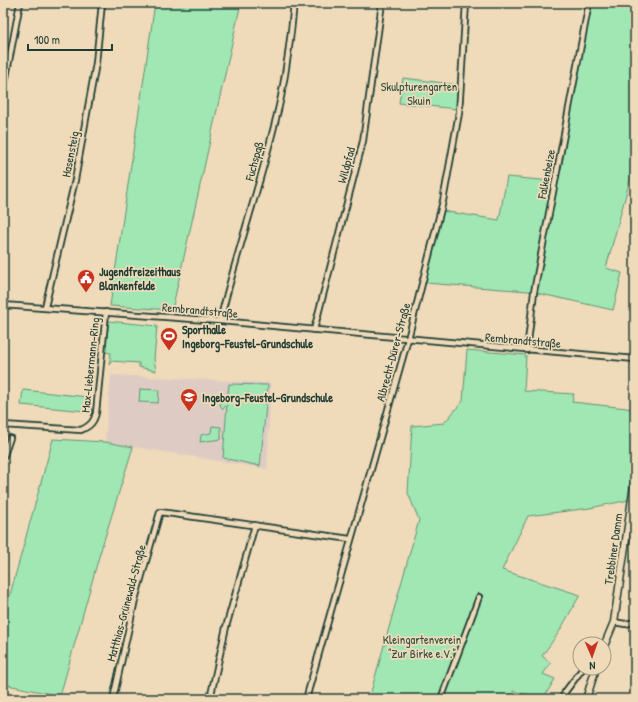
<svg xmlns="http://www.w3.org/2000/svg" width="638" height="702" font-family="'Patrick Hand',sans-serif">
	<rect width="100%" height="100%" fill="#efdab9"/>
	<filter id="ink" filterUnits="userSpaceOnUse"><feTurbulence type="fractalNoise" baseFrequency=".025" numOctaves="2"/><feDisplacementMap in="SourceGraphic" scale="8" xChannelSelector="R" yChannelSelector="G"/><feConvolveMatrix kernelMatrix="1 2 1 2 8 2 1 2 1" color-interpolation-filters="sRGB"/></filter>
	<g filter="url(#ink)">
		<path fill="#deccc4" d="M111,375l160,8 -4,86 -162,-27z"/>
		<g fill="#a1e7b4" stroke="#609274">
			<path d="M155,3h86l-69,307 -62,-4z"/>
			<path d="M588,3h47v158l-29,107 16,5 -9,37 -85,-19 -103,-8 17,-72 57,9 8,-43 45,4z"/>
			<path d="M403,78l57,7 -3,24 -58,-6z"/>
			<path d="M109,321l48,5 -3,33 2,12 -17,-4v-4l-28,-2 -2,4 2,-12 -6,-1z"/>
			<path d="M467,350l59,5 -2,36 50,3 -2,8 63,7v50l-6,41 -39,8 -62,8 -26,54 78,25 -21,37 -17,24 9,7 -8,11 12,5 -12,20 -30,-8 -2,8h-142l50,-179 -11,-27 4,-67 32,-3 19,-22z"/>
			<path d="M229,384l39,1 -8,81 -37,-8 4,-53 -4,4 -3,-4 2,-6h3l2,3z"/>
			<path d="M140,389l19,1 -1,13 -19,-1z"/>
			<path d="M23,390l65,7 -2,14 -65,-6z"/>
			<path d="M212,426l9,1v12l-21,3 1,-7 10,-2z"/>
			<path d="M53,439l52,3 28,5 -33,106 -40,143 -57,-12v-64z"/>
		</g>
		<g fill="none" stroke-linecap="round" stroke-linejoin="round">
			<defs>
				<g id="minor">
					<path d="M3,93l17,-90"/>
					<path d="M3,305l217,16 415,38"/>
					<path d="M45,307l30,-127 21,-117 6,-60"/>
					<path d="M220,321c18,-75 45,-149 61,-224 6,-31 10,-62 13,-94"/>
					<path d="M314,330l49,-189 19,-138"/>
					<path d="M527,350l7,-58 55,-289"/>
					<path d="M3,425l78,5c9,-4 13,-8 15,-17l10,-101"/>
					<path d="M3,458l7,-20"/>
					<path d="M614,622l11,2 10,-2"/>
					<path d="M113,699l22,-99 25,-88 190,27"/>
					<path d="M210,699l16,-72 29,-102"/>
					<path d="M306,699l102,-360 35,-138 16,-88 7,-110"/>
					<path d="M441,699l38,-102"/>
					<path d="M562,699l3,-7 18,-24"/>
				</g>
				<g id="secondary">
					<path d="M604,646l10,-24 21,-144"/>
					<path d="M586,699l10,-31"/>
				</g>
			</defs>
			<use href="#minor" stroke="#1f3d34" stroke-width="8"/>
			<use href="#secondary" stroke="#1f3d34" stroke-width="9"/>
			<use href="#minor" stroke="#efdab9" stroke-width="4.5"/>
			<use href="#secondary" stroke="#efdab9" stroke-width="6"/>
		</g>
	</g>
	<defs>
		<symbol id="civic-pin" viewBox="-11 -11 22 30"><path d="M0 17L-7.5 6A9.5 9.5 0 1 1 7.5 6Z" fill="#c8321e" stroke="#efdab9"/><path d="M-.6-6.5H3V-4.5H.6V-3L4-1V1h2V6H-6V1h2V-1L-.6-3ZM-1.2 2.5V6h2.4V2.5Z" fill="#fff"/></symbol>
		<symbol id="stadium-pin" viewBox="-11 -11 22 30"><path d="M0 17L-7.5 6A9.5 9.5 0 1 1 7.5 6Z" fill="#c8321e" stroke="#efdab9"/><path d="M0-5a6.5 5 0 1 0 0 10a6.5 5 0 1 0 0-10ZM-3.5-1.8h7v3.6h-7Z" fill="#fff"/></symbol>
		<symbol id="school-pin" viewBox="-11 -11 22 30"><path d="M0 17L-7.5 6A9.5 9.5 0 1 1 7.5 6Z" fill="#c8321e" stroke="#efdab9"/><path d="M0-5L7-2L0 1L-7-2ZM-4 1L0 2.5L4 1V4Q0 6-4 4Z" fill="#fff"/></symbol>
	</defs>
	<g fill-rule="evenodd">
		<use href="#civic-pin" x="76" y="268" width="20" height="27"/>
		<use href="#stadium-pin" x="159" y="326" width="20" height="27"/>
		<use href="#school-pin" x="179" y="387" width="20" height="27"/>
	</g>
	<g text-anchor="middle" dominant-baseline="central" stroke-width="3.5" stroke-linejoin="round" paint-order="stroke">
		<g font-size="12" fill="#2c4e41" stroke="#efdab9">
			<text x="419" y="86">Skulpturengarten<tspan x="419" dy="14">Skuin</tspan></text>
			<text x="422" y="639">Kleingartenverein<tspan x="422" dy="14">"Zur Birke e.V."</tspan></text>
		</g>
		<g font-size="12" fill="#1f3d34" stroke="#efdab9">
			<text transform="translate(70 154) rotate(-79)">Hasensteig</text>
			<text transform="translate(254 161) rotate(-75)">Fuchspaß</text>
			<text transform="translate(346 165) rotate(-75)">Wildpfad</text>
			<text transform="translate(546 174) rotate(-79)">Falkenbeize</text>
			<text transform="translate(200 310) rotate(5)">Rembrandtstraße</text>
			<text transform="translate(523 340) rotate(5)">Rembrandtstraße</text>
			<text transform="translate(393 352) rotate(-75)">Albrecht-Dürer-Straße</text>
			<text transform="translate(90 365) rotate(-84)">Max-Liebermann-Ring</text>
			<text transform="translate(613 549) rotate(-82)">Trebbiner Damm</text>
			<text transform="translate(126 603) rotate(-75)">Matthias-Grünewald-Straße</text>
		</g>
		<g font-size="12" font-weight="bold" fill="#1f3d34" stroke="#efdab9" text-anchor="start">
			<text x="99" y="271">Jugendfreizeithaus<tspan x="99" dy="14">Blankenfelde</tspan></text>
			<text x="182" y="329">Sporthalle<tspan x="182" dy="14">Ingeborg-Feustel-Grundschule</tspan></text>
			<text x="202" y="397">Ingeborg-Feustel-Grundschule</text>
		</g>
	</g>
	<rect width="638" height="702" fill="none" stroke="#efdab9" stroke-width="16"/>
	<rect x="8" y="8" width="622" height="686" fill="none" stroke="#1f3d34" stroke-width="1.5" filter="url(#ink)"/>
	<g transform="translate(592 656) rotate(178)"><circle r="19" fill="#efdab9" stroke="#9c9b84"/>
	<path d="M0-3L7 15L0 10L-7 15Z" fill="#c8321e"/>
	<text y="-6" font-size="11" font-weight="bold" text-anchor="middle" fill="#1f3d34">N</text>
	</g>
	<path d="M28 44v6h84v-6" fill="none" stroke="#1f3d34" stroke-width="2"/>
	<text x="34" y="44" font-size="12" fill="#1f3d34" stroke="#efdab9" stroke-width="3" paint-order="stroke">100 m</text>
</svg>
